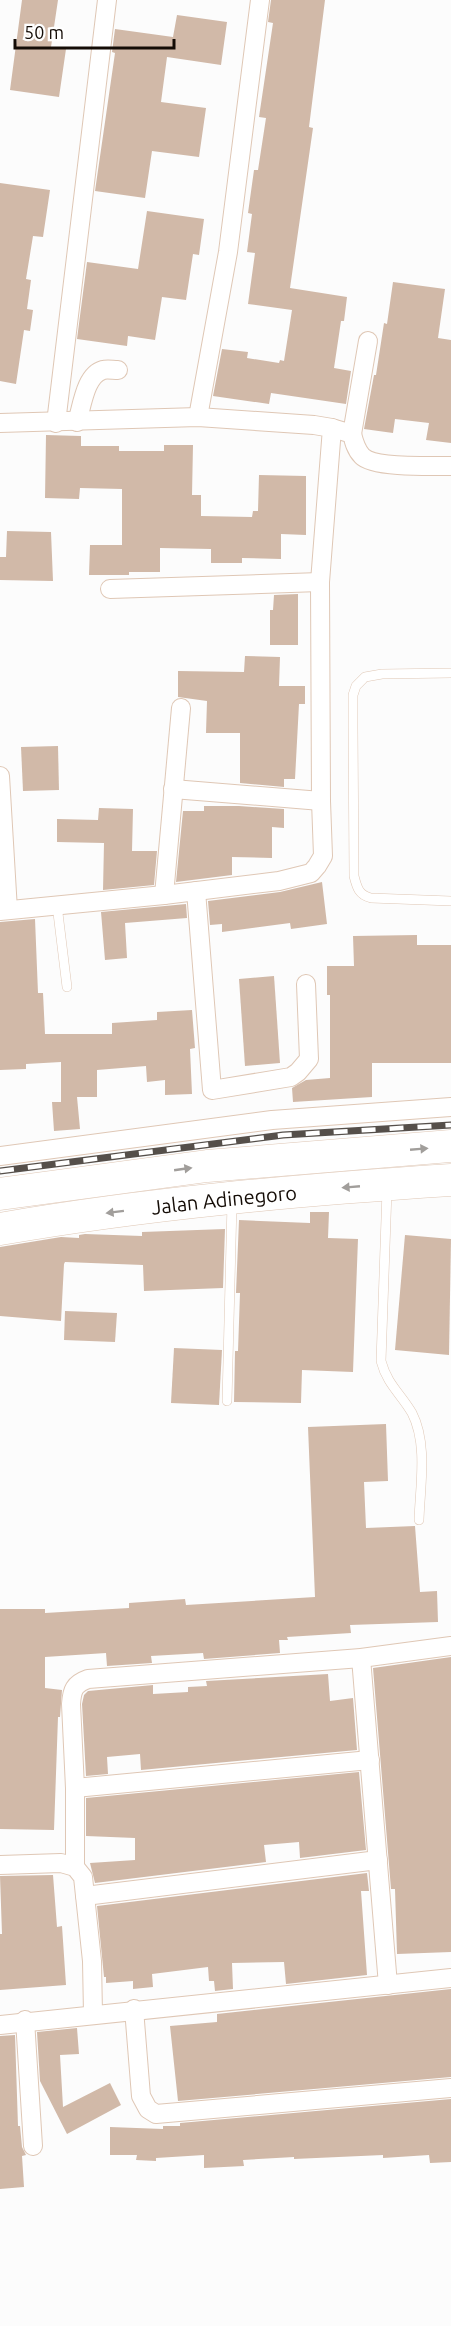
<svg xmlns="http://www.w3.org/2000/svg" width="451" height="2326" font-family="Ubuntu,sans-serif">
	<rect width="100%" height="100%" fill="#fcfcfc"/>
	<g fill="#d1b9a8">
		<path d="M22,0h36l-7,47 15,2 -7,48 -49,-7z"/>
		<path d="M271,0h54l-16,127 4,1 -23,160 57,9 -3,24h-3l-7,47 17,3 -5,33 -75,-11 -2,11 -56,-8 9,-47 26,3 -1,6 32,5 1,-3 4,1 8,-51 -44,-6 7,-51 -8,-1 5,-38 -4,-1 6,-43h4l8,-52 -7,-1 14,-94 -5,-1z"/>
		<path d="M177,15l50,7 -6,43 -54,-8 -6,45 45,6 -7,49 -47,-6 -7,47 -50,-7 20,-138 -3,-1 3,-23 58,8z"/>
		<path d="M0,183l50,7 -7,47 -10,-1 -7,43 5,1 -4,29 6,1 -3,21 -6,-1 -8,54 -16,-3z"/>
		<path d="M147,211l57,8 -5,36 -6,-1 -7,46 -24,-3 -7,43 -27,-4 -1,10 -50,-7 10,-77 51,7z"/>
		<path d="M393,282l52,7 -7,49 13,2v103l-25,-3 3,-17 -34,-4 -2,14 -29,-4 10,-54h2l8,-52 3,1z"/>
		<path d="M46,435l35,1v10h38v5h45v-6h29l-1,50h9v21l51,1 1,-6h5l1,-36 47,1v59l-25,-1v25l-39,-1v5h-31v-14l-51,-1v24h-31v3h-40l1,-30h32v-56l-42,-1 -1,11 -34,-1z"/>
		<path d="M7,531l44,1 2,49 -53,-1v-23h6z"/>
		<path d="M298,594v51h-28v-35h3l1,-15z"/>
		<path d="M245,656l35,1 -1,29h26v18h-6l-4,75h-11v8l-44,-4v-50h-34l1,-32 -29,-4v-26l66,1z"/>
		<path d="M58,746l1,44 -36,1 -2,-44z"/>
		<path d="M204,806h35l45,3v19l-12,-1v31l-40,-1v18l-56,7 7,-71h21z"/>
		<path d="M99,808l34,1 -1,42h25l-3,34 -51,5 1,-47 -47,-1v-23l41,1z"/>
		<path d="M322,882l5,42 -36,5 -1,-6 -68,9v-8l-12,1 -2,-24 72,-9z"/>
		<path d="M186,904l1,14 -62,5 2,35 -22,2 -4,-48z"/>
		<path d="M35,919l3,74h5l2,41h67v-11l45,-3v-8l35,-2 3,38 -5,1 2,45 -27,1v-15l-18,2 -1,-16 -49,4v27h-20l3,32 -26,2 -2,-29h9v-40l-35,2v5l-26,1v-148z"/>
		<path d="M417,935v10h34v118h-79v34l-79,5 -1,-14 14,-8 24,-2v-83h-3v-29h27l-1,-30z"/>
		<path d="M274,976l6,87 -35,3 -6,-87z"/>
		<path d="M310,1212h19l-1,26 30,1 -5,133 -51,-2 -1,33 -67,-1 1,-51h3l2,-58h-4l3,-73 71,3z"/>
		<path d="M225,1229l-2,59 -79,3 -1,-26 -78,-3 -1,2 -3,57 -61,-5v-69l61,-10 18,1v-3l6,-1 57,2v-4z"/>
		<path d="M405,1235l46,4 -2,116 -54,-5z"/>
		<path d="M65,1311l52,2 -2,29 -51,-2z"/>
		<path d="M174,1348l48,2 -3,55 -48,-2z"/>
		<path d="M386,1424l2,57 -24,1 2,46 49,-2 5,66 17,-1 1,31 -88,3 1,8 -64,4 1,3h-9l1,13 -76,6 -1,-6 -52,3 1,7 -45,3 -1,-13 -61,4v31l17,2 -2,27h-2l-4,113 -54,-1v-220h45v4l84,-5v-5l56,-4 1,6 129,-8 -7,-170z"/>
		<path d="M451,1657v295l-54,2 -2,-65h-4l-18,-221z"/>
		<path d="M328,1674l2,27 23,-3 4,52 -216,20 -1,-16 -33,3 1,17 -22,2 -4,-72 2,-9 4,-4 65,-6v9l35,-2v-5l19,-1 -1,-5z"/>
		<path d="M359,1772l7,78 -66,8 -1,-16 -35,3 2,17 -171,21 -5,-20 45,-3v-22l-49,-2v-38z"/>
		<path d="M367,1873l2,18h-8l6,84 -81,9 -2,-22 -52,1 1,26 -18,2 -1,-10h-5l-1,-14 -56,7 1,13 -20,2v-8l-27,2v-6h-2l-7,-71z"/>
		<path d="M53,1875l4,52 5,-1 4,59 -66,5v-56h2l-2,-58z"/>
		<path d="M451,1989v88l-273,24 -8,-75 47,-4v-8z"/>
		<path d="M77,2028l2,26 -19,1 3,52 47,-24 11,22 -54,29 -27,-53 -3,-49z"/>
		<path d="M15,2035l3,91h2l2,21 4,8 -4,1 2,31 -24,2v-153z"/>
		<path d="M451,2099v63l-21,1 -1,-8 -46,3v-3l-89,4v-2l-51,3 1,6 -40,2v-13l-48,3v3l-20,-1 1,-5h-27v-28l53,2v-3h17v-3z"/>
	</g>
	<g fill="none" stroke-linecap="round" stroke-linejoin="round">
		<defs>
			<g id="lane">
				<path d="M451,673l-69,1 -17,3 -9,9 -3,9v32l1,149c3,12 5,19 17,22l80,3"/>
				<path d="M57,905l10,82"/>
				<path d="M387,1190l-6,171c6,23 20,33 31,52 16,31 8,74 7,107"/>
				<path d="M227,1401l5,-198"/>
			</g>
			<g id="street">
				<path d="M198,417l30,-165 32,-252"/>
				<path d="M77,422c5,-15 8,-47 26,-52 4,-1 10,0 15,0"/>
				<path d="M0,423l198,-6 116,8 18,3 -12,154 1,219 2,55 -6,10 -6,7 -32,8 -115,14 -164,16"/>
				<path d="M56,423l51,-423"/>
				<path d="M332,428l20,6c2,8 4,16 10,22 11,12 71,10 89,10"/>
				<path d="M352,434l16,-93"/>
				<path d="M110,589l210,-7"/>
				<path d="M0,776l8,134"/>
				<path d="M173,789l148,12"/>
				<path d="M196,891l16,199 79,-13 7,-5 11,-13 -3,-75"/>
				<path d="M164,895l17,-187"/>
				<path d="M0,1156l272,-36 179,-13"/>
				<path d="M361,1658l27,327"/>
				<path d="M75,1788l295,-28"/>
				<path d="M0,1865l61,-2 14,4 8,10 9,84 1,53"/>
				<path d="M75,1867v-79l-4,-84c1,-14 3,-20 17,-25l273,-21 90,-12"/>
				<path d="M85,1896l293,-36"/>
				<path d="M134,2009l7,87 7,13 8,5 295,-26"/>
				<path d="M25,2020l8,126"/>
				<path d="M0,2025l451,-47"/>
			</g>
			<g id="highway">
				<path d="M0,1194l207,-28 244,-20"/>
				<path id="s1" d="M0,1229c149,-26 300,-39 451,-49"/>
			</g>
		</defs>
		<use href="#lane" stroke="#dfc7b5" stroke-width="10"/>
		<use href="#street" stroke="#dfc7b5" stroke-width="20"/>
		<use href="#highway" stroke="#dfc7b5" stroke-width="33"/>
		<use href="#lane" stroke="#fff" stroke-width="9"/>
		<use href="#street" stroke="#fff" stroke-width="18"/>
		<use href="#highway" stroke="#fff" stroke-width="32"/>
		<defs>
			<path id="rail" d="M0,1171l283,-36 168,-10"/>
		</defs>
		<use href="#rail" stroke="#554f4a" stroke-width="7"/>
		<use href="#rail" stroke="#fff" stroke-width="4.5" stroke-dasharray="14" stroke-linecap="butt"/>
	</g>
	<defs><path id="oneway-solid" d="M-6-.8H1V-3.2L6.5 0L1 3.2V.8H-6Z" transform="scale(1.5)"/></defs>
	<g fill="#a19e9b">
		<use href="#oneway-solid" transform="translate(419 1149) rotate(-5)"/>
		<use href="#oneway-solid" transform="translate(183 1169) rotate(-8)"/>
		<use href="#oneway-solid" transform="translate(351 1187) rotate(175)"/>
		<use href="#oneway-solid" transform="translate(115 1212) rotate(173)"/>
	</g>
	<g text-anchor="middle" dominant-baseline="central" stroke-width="4.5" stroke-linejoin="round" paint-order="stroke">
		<g font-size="20" fill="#140c06" stroke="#fff">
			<text stroke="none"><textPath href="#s1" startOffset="226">Jalan Adinegoro</textPath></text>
		</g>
	</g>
	<path d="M15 39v9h159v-9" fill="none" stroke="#140c06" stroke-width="3"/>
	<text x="24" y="39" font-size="18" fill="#140c06" stroke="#ffffff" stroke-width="4.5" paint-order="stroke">50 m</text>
</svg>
